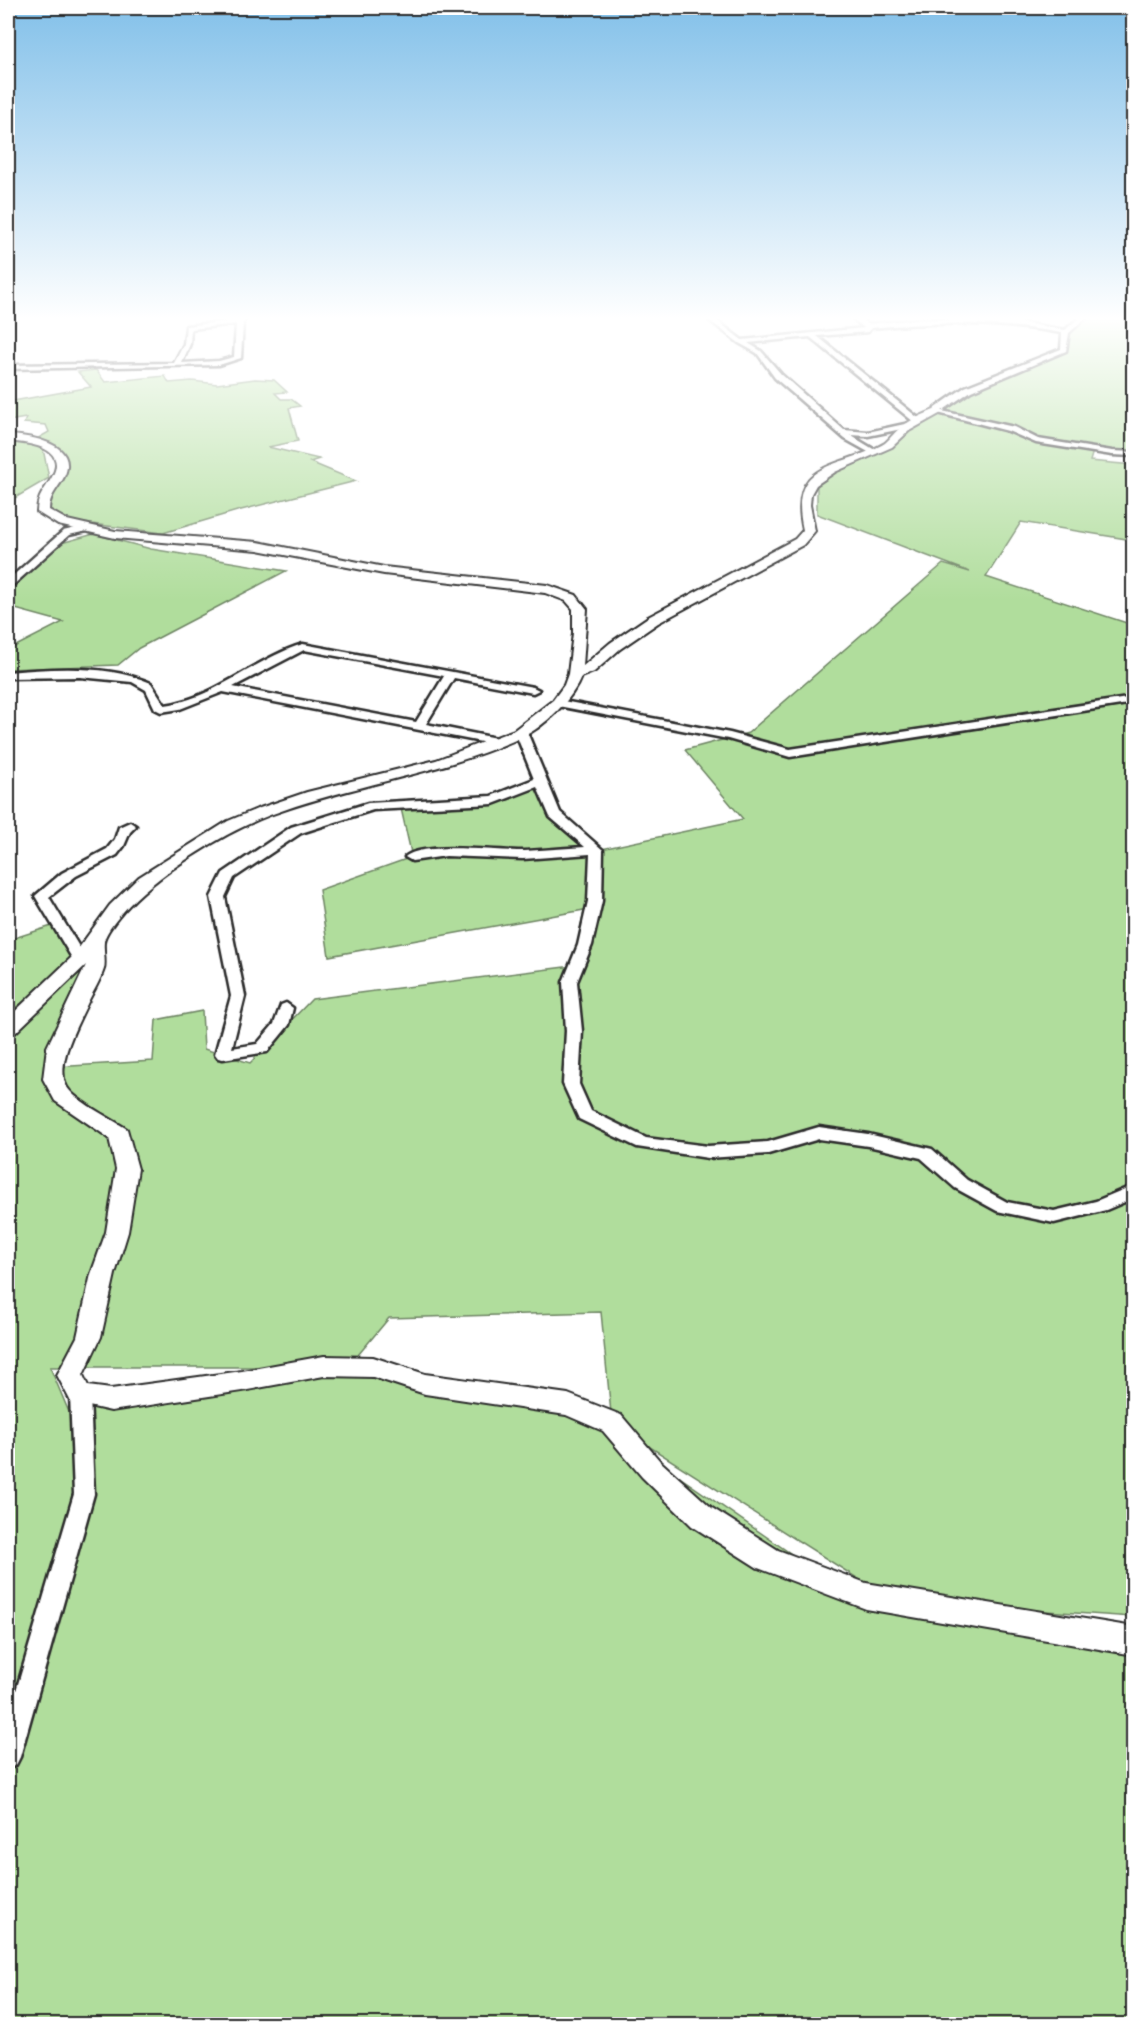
<svg xmlns="http://www.w3.org/2000/svg" width="1141" height="2032" font-family="Dekko,sans-serif">
	<rect width="100%" height="100%" fill="#fff"/>
	<filter id="ink" filterUnits="userSpaceOnUse"><feTurbulence type="fractalNoise" baseFrequency=".0167" numOctaves="2"/><feDisplacementMap in="SourceGraphic" scale="12" xChannelSelector="R" yChannelSelector="G"/><feConvolveMatrix kernelMatrix="1 2 1 2 8 2 1 2 1" color-interpolation-filters="sRGB"/></filter>
	<g filter="url(#ink)">
		<g fill="#b0dd9c" stroke="#6e8464" stroke-width="1.5" fill-rule="evenodd">
			<path d="M1089,317h44v135l-40,-1 -3,10 43,4v75l-112,-18 -35,55 147,48v992l-189,-13 189,35v385h-1125v-998l87,-73 -40,114 98,-6 3,-41 46,-9 2,38 46,14 62,-64 261,-33 11,-56 -255,46 -10,-66 93,-33 -12,-53 93,-4 47,-19 14,33 43,36 146,-31 -58,-69 63,-17 195,-169 27,8 -153,-58v-29l21,-15 52,-26 75,-51 95,-42 6,-19zM601,1312l11,111 267,169 -41,-6 -253,-174 -237,-45 41,-49zM50,1367h260l-230,28 -6,29z"/>
			<path d="M96,370l9,12 60,-6 4,7 23,-2 25,3 38,-5 19,1 13,12 -12,1 6,6h10l9,7 -11,2 9,33 -30,6 51,12 -9,3 46,19 -119,30 -74,22 -111,-14 -9,-10 18,-51 -19,-14 7,34 -41,24v-64l27,2 14,-8 -3,-7 -22,-2 2,-5 -18,3v-19l83,-15 -13,-15z"/>
			<path d="M94,534l57,15 135,22 -147,77 -21,17 -110,4v-19l55,-28 -55,-15v-24l46,-38z"/>
			<path d="M58,924l22,36 -72,53v-73z"/>
		</g>
		<g fill="none" stroke-linecap="round" stroke-linejoin="round">
			<defs>
				<g id="minor">
					<path d="M241,317h7l-5,5 -2,36 -22,7 -211,4v-4l166,-2 10,-19 2,-18 52,-6zM236,324l-2,33 -15,4 -37,2 8,-19 1,-15z"/>
					<path d="M705,317h7l30,23 122,-12 -13,-11h7l10,7 52,-5 93,2 52,9 15,-13h7l-18,16 -3,18 -95,40 -29,20 72,16 24,12 74,12 22,1v4l-22,-1 -76,-12 -28,-12 -74,-19 1,-4 30,-21 96,-38 1,-16c-64,-11 -126,-12 -191,-5l-3,4 -51,4 105,85 -6,2v3l-48,10 -18,-1 25,15 1,2 -4,2 -27,-15 -70,-61 -18,-25 -18,-10zM810,337l104,85 -46,10 -24,-2 -63,-56 -20,-23 -13,-8z"/>
					<path d="M84,526l3,1v4l-18,4 -58,52 -3,1v-8l55,-49z"/>
					<path d="M303,644l230,43 6,3 -6,3 -79,-15 -28,46 75,15 2,2 -6,4 -274,-53 -43,17 -19,3 -6,-3 -9,-19 -14,-8 -52,-5 -72,1v-6c45,-4 100,-8 143,11l14,22c49,-6 91,-47 138,-61zM304,650l140,26 -28,46 -183,-35z"/>
					<path d="M1134,697v6l-344,54 -62,-18 -170,-33 -6,-3 6,-3 172,33 60,16z"/>
					<path d="M521,729l6,3 33,80 43,38 -1,51 -10,44 -15,37 5,49 -3,53 12,27 55,27 62,8 60,-4 51,-15 49,7 64,15 35,31 40,22 47,9 42,-10 38,-16v13l-28,12 -52,13 -57,-12 -42,-23 -34,-30 -53,-12 -49,-7 -51,15 -60,4 -71,-11 -58,-28 -16,-35 3,-53 -3,-49 15,-37 10,-44 2,-47 -67,5 -77,-3 -34,5 -7,-4c17,-16 95,-5 120,-6 20,-1 40,-3 60,-4l-35,-30 -13,-30 -44,17 -120,6 -72,23 -67,45 -9,19 20,99 -13,52 25,-4 17,-20 7,-19 5,-2 7,5 -4,17 -22,27 -44,7 -5,-1 -3,-4 16,-58 -20,-99 12,-24 68,-46 77,-24 123,-7 43,-17 -19,-47z"/>
					<path d="M130,822l6,4 -6,6 -6,14 -7,9 -41,21 -27,21 38,63 -2,3h-10l-40,-67 27,-23 45,-24 8,-10 4,-12z"/>
					<path d="M80,1387l7,2 3,6 4,99 -74,263 -4,8 -8,4v-51l66,-224 -4,-99 3,-6z"/>
				</g>
				<g id="tertiary">
					<path d="M8,317h7l-4,9 -3,1z"/>
					<path d="M934,410l9,2 -34,19 -17,16 -57,25 -19,13 -5,9 -1,11 5,26 -12,14 -145,78 -38,26 -26,23 -13,5c-8,22 -37,50 -59,60 -80,37 -169,47 -252,78 -45,17 -115,60 -147,97 -6,7 -18,21 -19,30 -1,9 2,19 0,27 -4,12 -11,23 -16,33 -10,22 -37,68 -18,89 10,12 42,28 57,38l11,40 -10,63 -13,42 -14,63 -18,38 5,11 23,3 131,-18 82,-15 49,1 52,17 143,20 53,21 39,46 52,47 66,42 88,33 268,44v28l-268,-46 -108,-41 -66,-42 -50,-49 -39,-46 -37,-16 -141,-21 -52,-17 -49,-1 -82,15 -131,20 -40,-9 -14,-27 20,-38 14,-63 15,-42 10,-63 -7,-31 -54,-37 -12,-22 4,-32 39,-82 -71,68 -7,2v-17l65,-62 37,-51 29,-28 89,-56 29,-12 50,-17 129,-32 78,-30 39,-30 11,-15 4,-11 5,-41v-24l-7,-8 -21,-8 -161,-19 -126,-24 -143,-12 -57,-13 -21,-13c0,-16 8,-22 15,-35 17,-30 -24,-34 -44,-36v-6c22,1 72,8 56,42 -6,12 -15,18 -15,33l18,10 48,11 143,11 126,25 163,18 29,10 11,14 -4,57 27,-23 38,-26 147,-78 8,-9c-16,-72 37,-60 82,-87 6,-5 10,-12 17,-16 9,-8 21,-12 32,-17z"/>
				</g>
			</defs>
			<use href="#minor" stroke="#2b2b2b" stroke-width="5"/>
			<use href="#tertiary" stroke="#2b2b2b" stroke-width="4"/>
			<use href="#minor" fill="#fff" fill-rule="evenodd"/>
			<use href="#tertiary" fill="#fff" fill-rule="evenodd"/>
		</g>
	</g>
	<linearGradient id="sky" x2="0" y2="1"><stop stop-color="#82c0e9"/><stop offset="0.53" stop-color="#fff"/><stop offset="1" stop-color="#fff" stop-opacity="0"/></linearGradient>
	<rect width="1141" height="601" fill="url(#sky)"/>
	<rect width="1141" height="2032" fill="none" stroke="#fff" stroke-width="30"/>
	<rect x="15" y="15" width="1111" height="2002" fill="none" stroke="#2b2b2b" stroke-width="2" filter="url(#ink)"/>
</svg>
